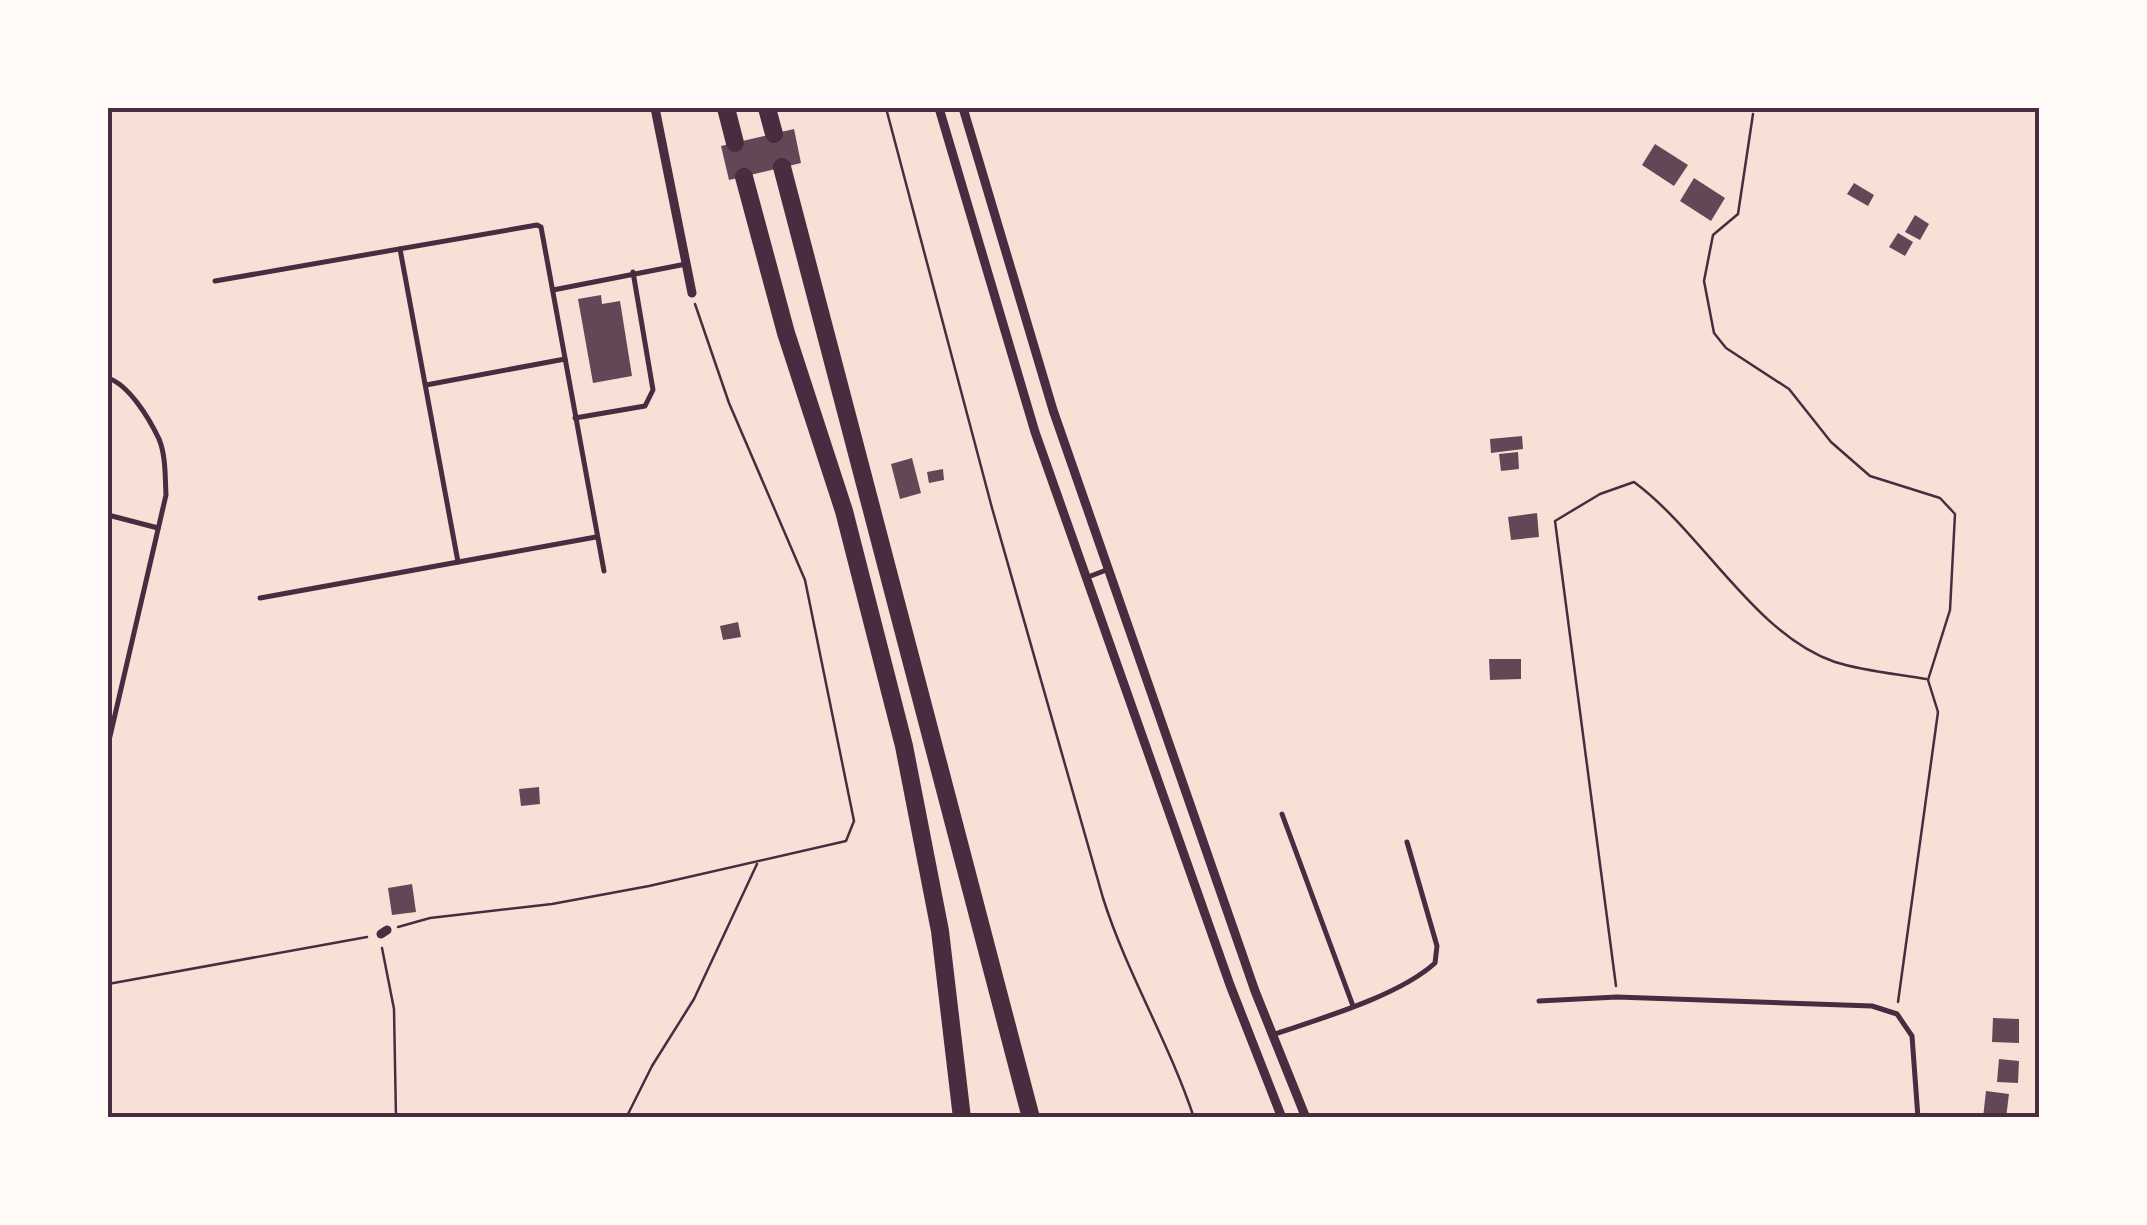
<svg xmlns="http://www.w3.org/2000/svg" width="2147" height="1225" font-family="'Space Grotesk',sans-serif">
	<rect width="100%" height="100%" fill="#f7e1d7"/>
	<g fill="#644757">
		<path d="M794,129l7,34 -72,17 -8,-34z"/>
		<path d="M1655,144l33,21 -14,21 -32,-21z"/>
		<path d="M1694,178l31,20 -14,23 -31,-20z"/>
		<path d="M1854,183l20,12 -6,11 -21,-12z"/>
		<path d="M1915,215l14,9 -9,16 -15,-8z"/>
		<path d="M1898,233l15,9 -8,14 -16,-9z"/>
		<path d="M601,295l1,9 18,-3 12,75 -39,7 -15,-84z"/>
		<path d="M1522,436l1,13 -32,4 -1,-14z"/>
		<path d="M1518,452l1,17 -18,2 -2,-17z"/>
		<path d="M912,458l9,35 -21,6 -9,-35z"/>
		<path d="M943,469l1,11 -15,3 -2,-11z"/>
		<path d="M1537,513l2,24 -28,3 -3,-23z"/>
		<path d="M738,622l3,15 -18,3 -3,-14z"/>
		<path d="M1489,659h32v20l-31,1z"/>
		<path d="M539,787l1,17 -19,2 -2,-17z"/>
		<path d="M412,884l4,28 -24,3 -4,-27z"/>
		<path d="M1993,1018l26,1v24l-27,-1z"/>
		<path d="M1999,1059l20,2 -1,22 -21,-1z"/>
		<path d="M1986,1091l23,3 -3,24h-23z"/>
	</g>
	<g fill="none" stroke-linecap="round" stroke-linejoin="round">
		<g stroke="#4a2c40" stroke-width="2.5">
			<path d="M886,108l106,400 111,390c24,76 66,144 91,220"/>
			<path d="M1753,114l-15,100 -25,21 -9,46 10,52 12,15 63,41 42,53 39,34 70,22 15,16 -5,96 -22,70 10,32 -40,290"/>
			<path d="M398,927l32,-9 122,-14 97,-18 197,-45 8,-20 -49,-241 -76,-177 -34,-99"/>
			<path d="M382,948l12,61 2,109"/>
			<path d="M108,984l259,-47"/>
			<path d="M1616,986l-61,-465 45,-27 34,-12c69,51 120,152 201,180 28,9 62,12 91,17"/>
			<path d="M626,1118l26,-52 42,-67 63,-135"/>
		</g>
		<g stroke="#4a2c40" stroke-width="5">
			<path d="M400,249l58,313"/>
			<path d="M215,281l322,-56 4,2 63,344"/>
			<path d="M553,290l133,-26"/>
			<path d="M108,378c21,7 41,40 51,61 7,17 6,38 7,56l-58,250"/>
			<path d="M426,385l139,-26"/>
			<path d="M575,418l70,-12 8,-16 -20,-118"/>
			<path d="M108,515l50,13"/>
			<path d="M1088,577l21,-8"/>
			<path d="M260,598l336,-61"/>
			<path d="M1282,814l71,192"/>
			<path d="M1539,1001l78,-4 255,9 25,8 15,22 6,82"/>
			<path d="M1272,1035c47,-16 127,-39 163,-72l2,-17 -30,-104"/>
		</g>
		<g stroke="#4a2c40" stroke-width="9">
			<path d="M655,108l37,185"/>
			<path d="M939,108l96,324 195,553 52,133"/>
			<path d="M963,108l90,302 202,581 51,127"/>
			<path d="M381,934l6,-4"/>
		</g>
		<g stroke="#4a2c40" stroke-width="18">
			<path d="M726,108l9,35"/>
			<path d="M767,108l7,26"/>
			<path d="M782,167l249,951"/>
			<path d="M744,177l42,156 58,178 60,235 36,185 22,187"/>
		</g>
	</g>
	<rect width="2147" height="1225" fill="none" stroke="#fffaf5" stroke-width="220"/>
	<rect x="110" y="110" width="1927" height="1005" fill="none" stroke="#4a2c40" stroke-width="4"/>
</svg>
